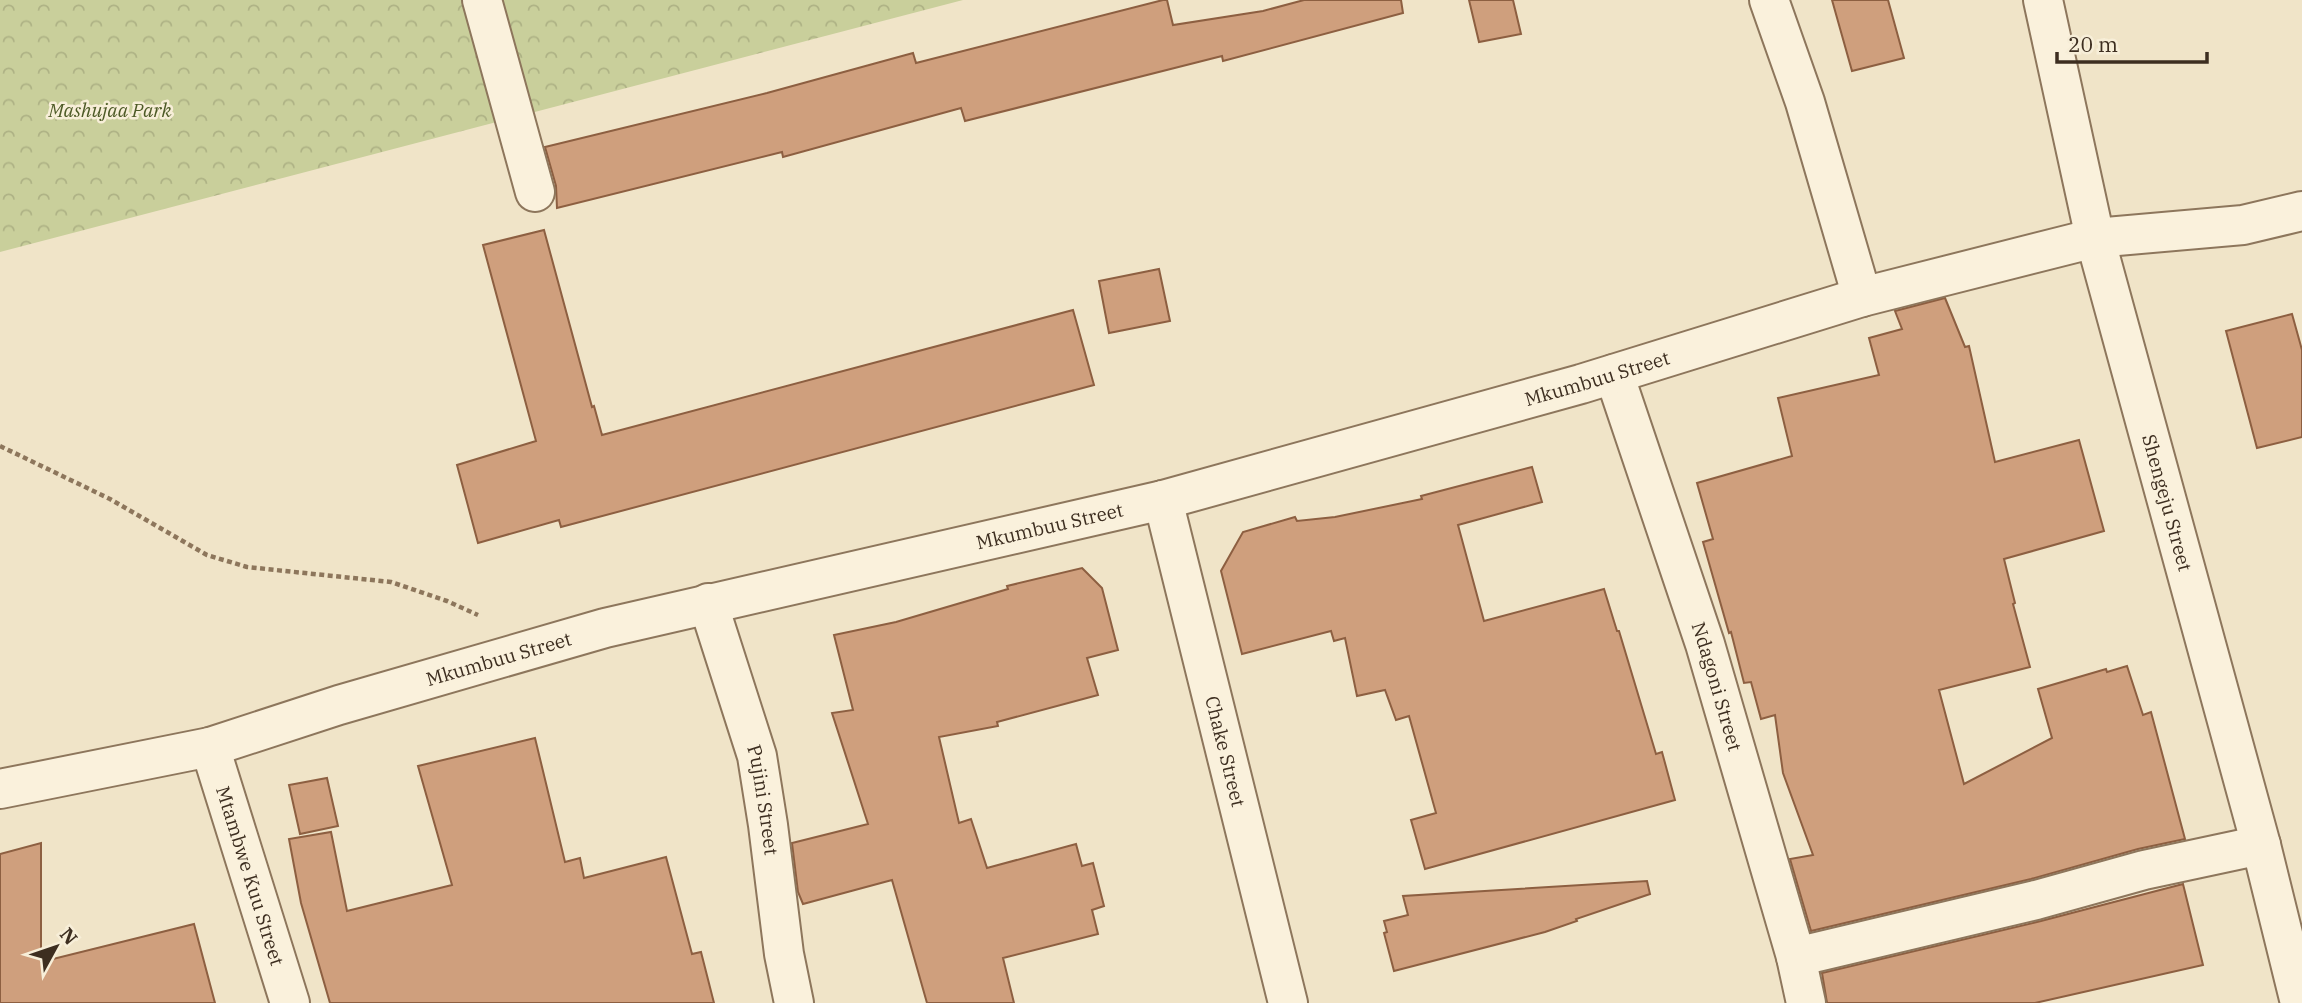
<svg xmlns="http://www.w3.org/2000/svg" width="2302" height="1003" font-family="'IBM Plex Serif',serif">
	<defs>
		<pattern id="park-crowns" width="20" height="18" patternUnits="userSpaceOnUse" patternTransform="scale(1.75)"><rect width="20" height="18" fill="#c9cf9b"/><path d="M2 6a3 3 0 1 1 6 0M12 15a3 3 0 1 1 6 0" fill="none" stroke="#aeb285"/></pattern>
	</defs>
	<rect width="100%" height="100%" fill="#f0e4c8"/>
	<path fill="url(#park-crowns)" d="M0,0h963l-963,252z"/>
	<g fill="#cf9f7d" stroke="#8d5f41" stroke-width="2">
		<path d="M1163,0h4l6,25 90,-14 41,-11h97l2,13 -180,48 -1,-5 -257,65 -4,-13 -178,49 -1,-5 -225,56 -1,-22 -11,-39 222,-54 146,-40 3,10z"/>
		<path d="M1469,0h44l8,34 -42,8z"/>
		<path d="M1832,0h56l16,58 -52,13z"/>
		<path d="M544,230l48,177 2,-1 8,29 471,-125 21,75 -533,142 -2,-7 -81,23 -21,-78 79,-24 -53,-196z"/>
		<path d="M1159,269l11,52 -61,12 -10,-52z"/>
		<path d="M1945,298l20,49 4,-1 26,116 84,-22 25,91 -100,28 11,44 -2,1 17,63 -91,23 25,94 88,-46 -14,-49 68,-20 1,3 20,-6 16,49 8,-3 34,127 -47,10 -107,30 -220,52 -21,-72 23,-4 -30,-82 -8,-58 -14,4 -10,-37 -7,1 -13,-51 -2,1 -26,-91 10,-3 -16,-56 95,-27 -14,-58 101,-23 -10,-37 33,-9 -7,-18z"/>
		<path d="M2292,314l10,36v87l-45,11 -31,-117z"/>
		<path d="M1532,467l10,35 -84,23 26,96 120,-32 13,42h2l37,123 6,-2 13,48 -250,69 -14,-49 25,-7 -27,-97 -13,4 -11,-30 -28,6 -12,-58 -11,3 -3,-10 -89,23 -21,-83 22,-39 52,-15 2,4 38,-4 87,-18 -1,-3z"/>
		<path d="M1082,568l20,20 16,62 -31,8 11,37 -101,27 1,4 -59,11 20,86 12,-4 16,49 89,-24 6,22 11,-3 11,43 -12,4 6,24 -95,24 11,45h-87l-35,-123 -89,24 -5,-12 -6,-49 76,-19 -36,-111 21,-3 -19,-75 62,-13 112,-33 -1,-3z"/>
		<path d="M535,738l30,124 15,-4 4,20 82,-21 26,97 9,-2 13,51h-384l-29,-100 -12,-64 42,-7 16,79 105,-26 -34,-119z"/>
		<path d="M327,778l11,48 -38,8 -11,-49z"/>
		<path d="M41,843v119l153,-38 21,79h-215v-149z"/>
		<path d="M1647,881l3,13 -74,25 1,2 -32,11 -151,39 -10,-38 3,-1 -3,-11 24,-6 -5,-19z"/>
		<path d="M2183,884l20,81 -168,38h-208l-5,-30 219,-52z"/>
	</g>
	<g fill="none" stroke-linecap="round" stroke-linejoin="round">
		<defs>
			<g id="minor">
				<path d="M482,0l53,192"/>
				<path d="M1769,0l36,102 57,195"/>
				<path id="s1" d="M2043,0l52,238 166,607 39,158"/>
				<path id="s2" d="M1614,374l91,270 91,313 10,46"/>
				<path id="s3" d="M1163,500l125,503"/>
				<path id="s4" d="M708,603l49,153 11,69 16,129 10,49"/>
				<path id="s5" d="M210,747l80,256"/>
				<path id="s6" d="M0,789l210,-42 129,-42 266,-77 558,-128 418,-116 281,-87 233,-59 148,-13 59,-14"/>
				<path d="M1796,957l240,-57 108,-30 117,-25"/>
			</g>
		</defs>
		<use href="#minor" stroke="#8d765c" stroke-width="42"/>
		<path stroke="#8d765c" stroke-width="4.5" stroke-dasharray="5 3.5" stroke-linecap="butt" d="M0,446l110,53 97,56 40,12 144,15 56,19 31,14"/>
		<use href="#minor" stroke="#faf1dc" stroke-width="38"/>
	</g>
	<g text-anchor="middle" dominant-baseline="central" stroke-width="5" stroke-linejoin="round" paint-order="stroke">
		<g font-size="19" font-style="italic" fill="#4d5a26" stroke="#f7eed8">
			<text x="110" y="110">Mashujaa Park</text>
		</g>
		<g font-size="19" fill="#3d2e20" stroke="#f7eed8">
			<text stroke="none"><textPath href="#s6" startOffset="1650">Mkumbuu Street</textPath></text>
			<text stroke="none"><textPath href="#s1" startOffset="518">Shengeju Street</textPath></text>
			<text stroke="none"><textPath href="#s6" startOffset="1083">Mkumbuu Street</textPath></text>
			<text stroke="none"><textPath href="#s6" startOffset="516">Mkumbuu Street</textPath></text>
			<text stroke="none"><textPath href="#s2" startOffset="329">Ndagoni Street</textPath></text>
			<text stroke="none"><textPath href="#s3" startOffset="259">Chake Street</textPath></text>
			<text stroke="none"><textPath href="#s4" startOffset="205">Pujini Street</textPath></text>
			<text stroke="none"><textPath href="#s5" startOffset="135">Mtambwe Kuu Street</textPath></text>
		</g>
	</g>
	<g transform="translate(56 947) rotate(50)" stroke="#f7eed8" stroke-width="5" paint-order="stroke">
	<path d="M0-5L12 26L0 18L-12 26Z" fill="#3d2e20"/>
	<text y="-10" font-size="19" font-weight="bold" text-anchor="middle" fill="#3d2e20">N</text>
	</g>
	<path d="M2057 52v10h150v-10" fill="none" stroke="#3d2e20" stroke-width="3.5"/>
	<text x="2068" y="52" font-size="21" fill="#3d2e20" stroke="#f7eed8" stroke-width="5" paint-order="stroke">20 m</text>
</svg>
